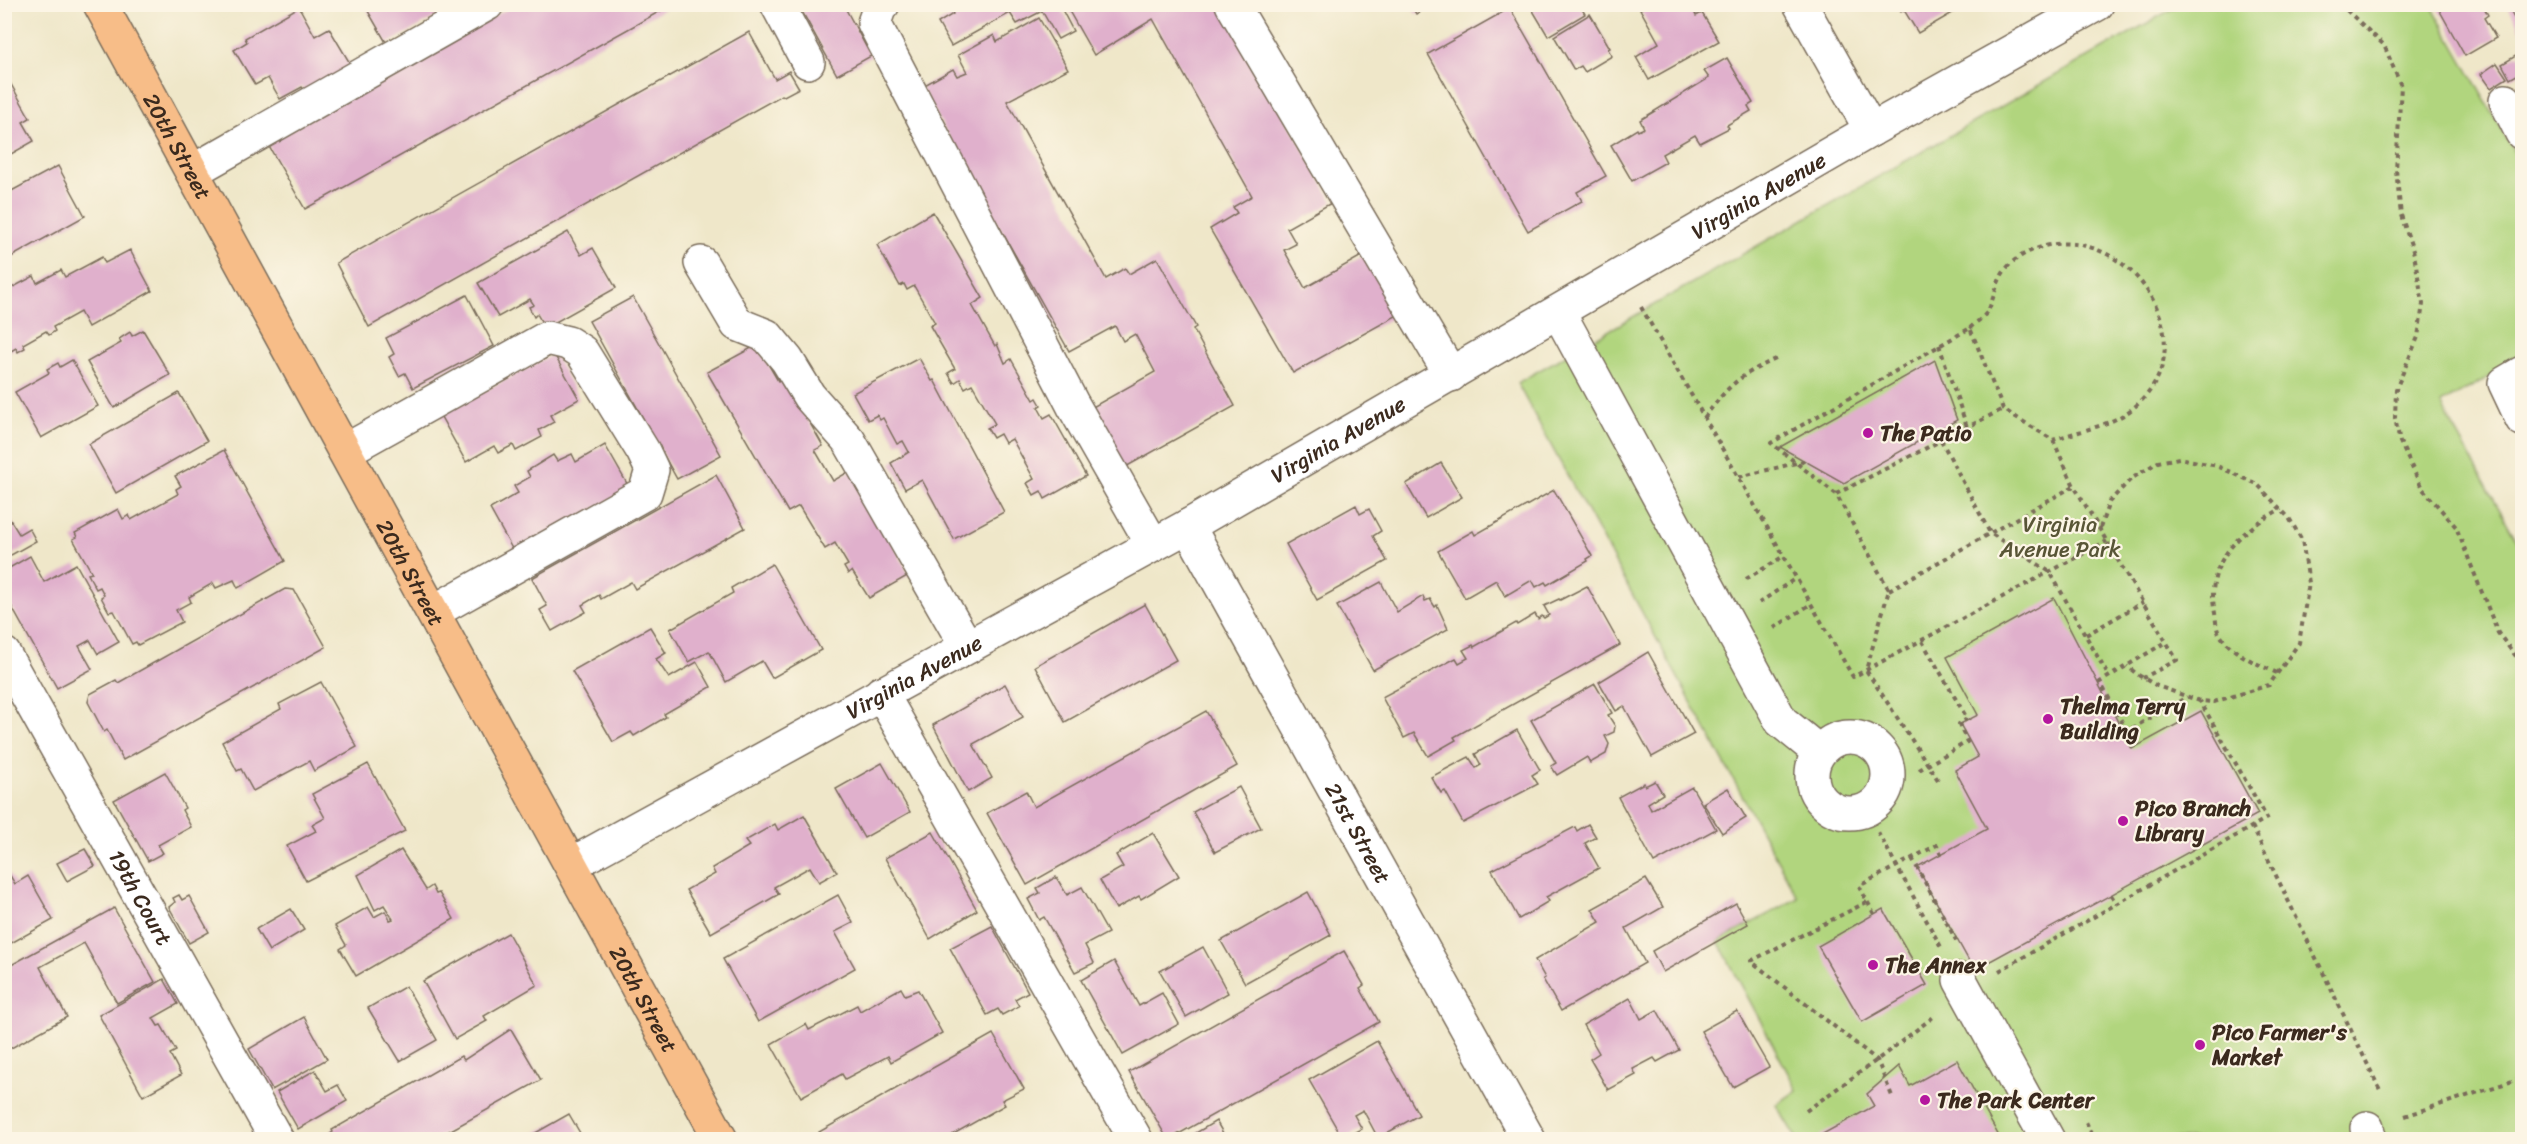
<svg xmlns="http://www.w3.org/2000/svg" width="2527" height="1144" font-family="Sriracha,sans-serif">
	<rect width="100%" height="100%" fill="#fcf5e5"/>
	<filter id="ink" filterUnits="userSpaceOnUse"><feTurbulence type="fractalNoise" baseFrequency=".0167" numOctaves="2"/><feDisplacementMap in="SourceGraphic" scale="12" xChannelSelector="R" yChannelSelector="G"/><feConvolveMatrix kernelMatrix="1 2 1 2 8 2 1 2 1" color-interpolation-filters="sRGB"/></filter>
	<filter id="wash" filterUnits="userSpaceOnUse"><feTurbulence type="fractalNoise" baseFrequency=".008" numOctaves="4" result="noise"/><feDisplacementMap in="SourceGraphic" scale="24" xChannelSelector="R" yChannelSelector="G"/><feGaussianBlur stdDeviation="1.35" result="paint"/><feColorMatrix in="noise" values="0 0 0 0 0 0 0 0 0 0 0 0 0 0 0 0 0 1.4 0 .05"/><feComposite in="paint" operator="in"/></filter>
	<g filter="url(#wash)">
		<rect width="100%" height="100%" fill="#efe7c9"/>
		<path fill="#b1d57e" stroke="#76804e" stroke-width="1.5" d="M2179,5h252l91,161v192l-81,46 81,146v589h-725l-21,-34 21,-15 -79,-149 80,-43 -281,-515z"/>
		<g id="blocks">
			<g fill="#e0b0cc">
				<path d="M516,4h157l-368,205 -38,-66z"/>
				<path d="M798,4h45l28,52 -34,19z"/>
				<path d="M948,4h111l14,27 -15,8 -16,-28 -25,13 -7,-11 -59,33 -13,-23 15,-9z"/>
				<path d="M1065,4h157l111,198 -46,26 9,16 -12,6 21,38 67,-38 33,61 -112,62 -83,-144 27,-16 -4,-6 19,-11 -99,-177 -59,36z"/>
				<path d="M1410,4h23l-17,10z"/>
				<path d="M1529,4h50l6,10 -37,22z"/>
				<path d="M1648,4h41l1,2 5,-2 4,8 -4,2 1,2 6,-3 17,28 -70,39 -13,-23 23,-14 -19,-34z"/>
				<path d="M1902,4h66l-50,29 -14,-23 -3,2 -3,-4z"/>
				<path d="M2436,4h46l6,11 -4,3 12,20 -31,18z"/>
				<path d="M2506,4h16v28z"/>
				<path d="M369,5h81l2,3 -65,36 -22,-38z"/>
				<path d="M299,7l16,29 14,-8 25,42 -46,27 -6,-10 -22,12 -12,-21 -13,7 -21,-35 13,-8 -2,-4z"/>
				<path d="M1510,8l96,168 -29,16 5,9 -54,30 -100,-177z"/>
				<path d="M1590,14l20,34 -2,1 4,7 -27,16 -4,-6 -7,4 -20,-34z"/>
				<path d="M1039,18l29,51 -61,32 99,178 19,-11 4,6 28,-16 39,69 -3,2 42,77 -113,63 -33,-60 66,-37 -20,-38 -12,7 -8,-15 -46,25 -148,-264 32,-18 4,7 10,-4 -9,-17 36,-20 3,7z"/>
				<path d="M749,32l26,47 14,-8 10,17 -15,8 -2,-1 -413,232 -33,-64z"/>
				<path d="M2519,54l3,6v12l-12,7 -8,-15z"/>
				<path d="M1727,58l26,45 -5,3 3,5 -24,14 2,3 -29,15 -5,-8 -33,19 4,8 -34,19 -21,-36 26,-16 1,2 6,-3 -4,-8 69,-42 -5,-7z"/>
				<path d="M2497,63l10,15 -16,10 -10,-14z"/>
				<path d="M4,72l26,46 -7,4 11,19 -30,17z"/>
				<path d="M58,166l27,50 -81,45v-66z"/>
				<path d="M933,212l50,86 -11,7 23,41 2,-2 8,19 6,-4 23,41 3,-2 4,7 -3,2 6,11 7,-4 35,62 -41,23 -4,-8 -7,4 -7,-12 7,-4 -22,-40 -7,4 -5,-9 -7,4 -6,-10 8,-4 -23,-40 -7,4 -5,-9 -6,4 -6,-10 7,-4 -25,-43 5,-3 -21,-37 -7,4 -3,-6 -4,2 -23,-41z"/>
				<path d="M568,232l13,23 12,-7 23,40 -71,40 -8,-14 -3,3 -5,-10 5,-2 -4,-6 -32,18 -20,-34z"/>
				<path d="M130,250l22,41 -64,36 -8,-15 -27,15 2,4 -6,4 -3,-4 -23,13 2,4 -7,4 -2,-4 -12,7v-63l30,-16 3,7 24,-13 4,7 37,-20 3,6z"/>
				<path d="M467,295l27,51 -81,42 -8,-15 -6,3 -10,-19 5,-3 -8,-16z"/>
				<path d="M633,297l88,158 -44,24 -88,-158z"/>
				<path d="M143,330l27,45 -56,33 -27,-46 34,-19 -2,-4 11,-7 2,4z"/>
				<path d="M757,345l21,36 6,-3 39,68 -8,4 18,31 22,-13 54,107 -40,23 -17,-27 -4,3 -4,-7 4,-2 -13,-22 -10,6 -26,-43 -11,6 -81,-140z"/>
				<path d="M554,354l25,45 -29,16 4,7 -15,8 3,7 -26,14 -3,-6 -15,8 -4,-7 -28,16 -26,-47z"/>
				<path d="M919,358l13,23 2,-1 70,132 -50,27 -32,-59 -17,9 -14,-26 18,-11 -6,-11 -6,3 -14,-26 -3,2 -3,-5 -9,5 -15,-27z"/>
				<path d="M72,360l26,46 -57,32 -26,-46 34,-19 -2,-4 11,-6 2,4z"/>
				<path d="M1935,360l22,60 -113,63 -64,-36z"/>
				<path d="M179,393l28,48 -91,52 -27,-49z"/>
				<path d="M605,445l25,44 -115,65 -25,-45 28,-16 -4,-7 16,-9 -3,-6 26,-16 4,6 15,-7 4,8z"/>
				<path d="M224,450l61,111 -47,27 -4,-8 -18,8 -3,-5 -24,14 2,5 -15,8 6,12 -44,23 -2,-3 -4,2 -18,-33 -5,1 -8,-15 3,-2 -4,-8 -4,2 -8,-15 4,-1 -19,-34 4,-2 -2,-4 43,-24 5,10 6,-4 2,5 47,-26 -2,-5 5,-3 -6,-10z"/>
				<path d="M1441,463l21,34 -36,21 -20,-34z"/>
				<path d="M716,475l29,53 -110,61 -4,-7 -30,17 -2,-4 -17,10 4,7 -34,19 -12,-21 7,-4 -15,-28z"/>
				<path d="M1554,490l38,66 -5,3 1,2 -41,24 -2,-3 -9,5 -4,-7 -27,16 -9,-16 -31,18 -27,-47 35,-20 2,4z"/>
				<path d="M1356,505l4,9 9,-5 12,22 -8,5 14,25 -70,39 -31,-56z"/>
				<path d="M4,510l15,24 10,-6 7,13 -32,18z"/>
				<path d="M30,556l14,26 32,-18 43,78 -21,12 -8,-14 -11,6 13,23 -35,19 -53,-95v-22z"/>
				<path d="M772,564l49,86 -49,28 -10,-17 -36,21 -17,-31 -20,11 -19,-33 63,-36 -2,-5z"/>
				<path d="M1381,582l16,30 26,-16 2,5 5,-2 5,8 2,-2 11,24 -75,41 -36,-64z"/>
				<path d="M1587,586l33,59 -166,92 2,3 -28,16 -14,-23 -10,5 -22,-41 74,-39 3,5 9,-5 -5,-8 10,-5 1,2 42,-24 1,2 18,-11 3,5 4,-3 2,2 5,-3 -5,-9 15,-7 1,1z"/>
				<path d="M285,589l9,1 32,57 -203,113 -16,-30 -3,2 -16,-30 2,-8 26,-14 2,3z"/>
				<path d="M2054,598l78,151 69,-38 57,103 -284,156 -57,-103 70,-38 -32,-59 23,-13 -18,-33 18,-9 -31,-58z"/>
				<path d="M1145,604l31,56 -111,62 -30,-56z"/>
				<path d="M650,627l16,26 -10,6 13,19 28,-16 14,25 -47,27 2,3 -32,19 -3,-4 -18,10 -41,-71z"/>
				<path d="M1648,652l46,82 -42,23 -28,-51 -8,5 -17,-29z"/>
				<path d="M321,682l36,65 -43,24 -5,-10 -56,30 -12,-22 -4,2 -15,-29 59,-33 -2,-5z"/>
				<path d="M1005,684l18,33 -50,27 19,34 -24,14 -35,-67z"/>
				<path d="M1595,684l17,29 -4,2 7,11 -1,6 -9,4 4,8 -3,10 -16,9 -3,-6 -30,18 -6,-9 5,-3 -25,-43z"/>
				<path d="M1206,711l31,55 -210,119 -40,-72 39,-22 8,16z"/>
				<path d="M1517,730l23,40 -8,5 6,9 -75,39 -18,-32 -4,2 -10,-16 38,-20 7,11 5,-3 -6,-11z"/>
				<path d="M882,763l28,49 -46,26 -28,-49z"/>
				<path d="M368,764l37,67 -99,50 -19,-35 29,-15 -4,-6 13,-7 -13,-24z"/>
				<path d="M165,772l20,36 -3,2 9,17 -33,18 5,8 -15,8 -34,-61z"/>
				<path d="M1655,781l8,13 -15,9 3,7 41,-23 24,42 -62,34 -36,-66 26,-14 1,3z"/>
				<path d="M1239,787l22,41 -46,24 -22,-40z"/>
				<path d="M1728,788l18,30 -24,15 -19,-30z"/>
				<path d="M804,815l33,57 -18,10 -9,-15 -36,20 5,7 -68,39 -25,-43 29,-16 -3,-6 37,-22 -4,-5 30,-17 3,6z"/>
				<path d="M1588,824l8,13 -11,6 14,25 -53,29 3,4 -30,18 -27,-49 83,-43 2,4z"/>
				<path d="M933,832l44,78 -47,29 -45,-81z"/>
				<path d="M1153,833l26,43 -38,23 -2,-3 -23,13 -16,-29 23,-13 -7,-12z"/>
				<path d="M85,849l10,17 -28,15 -10,-18z"/>
				<path d="M401,850l25,40 6,-4 4,8 3,-1 15,26 -98,57 -16,-27 6,-4 -11,-19 33,-19 6,10 11,-6 5,9 3,-1 -9,-14 -9,5 -17,-35z"/>
				<path d="M9,874l6,10 13,-8 25,44 -49,27v-71z"/>
				<path d="M1056,877l11,18 15,-8 26,46 -23,12 9,18 -19,9 -31,-55 -5,3 -11,-21 12,-6 -3,-5z"/>
				<path d="M1646,879l17,28 -37,21 19,35 -84,48 -18,-32 2,-1 -10,-18 65,-38 -8,-13z"/>
				<path d="M1308,892l23,43 -86,48 -24,-42z"/>
				<path d="M179,895l3,5 7,-4 20,36 -20,11 -20,-36 6,-5 -2,-4z"/>
				<path d="M838,895l15,28 -18,9 20,36 -97,54 -35,-63z"/>
				<path d="M1736,903l12,21 -85,48 -11,-21z"/>
				<path d="M114,908l41,74 -38,21 -33,-60 -44,24 27,50 -63,35v-83z"/>
				<path d="M291,909l13,21 -35,21 -13,-22z"/>
				<path d="M1883,909l44,76 -65,37 -44,-76z"/>
				<path d="M992,926l36,66 -13,7 4,7 -17,9 -4,-6 -11,6 -37,-67z"/>
				<path d="M508,933l29,52 -53,31 3,5 -32,18 -32,-58z"/>
				<path d="M1203,947l25,46 -42,24 -26,-46z"/>
				<path d="M1344,951l20,34 -4,3 19,34 -211,118 -39,-68z"/>
				<path d="M1114,961l25,45 23,-13 17,31 -56,31 -42,-75z"/>
				<path d="M164,979l14,25 -25,14 5,8 3,-1 15,26 -6,3 11,21 -38,21 -44,-81z"/>
				<path d="M406,986l31,54 -37,21 -32,-53z"/>
				<path d="M901,988l4,7 13,-5 24,43 -51,29 -3,-6 -43,23 -3,-5 -41,23 -30,-53 35,-20 3,6 48,-25 3,6z"/>
				<path d="M1630,998l11,21 16,-9 22,40 -22,12 -3,-4 -21,11 3,6 -28,15 -18,-31 9,-6 -16,-28z"/>
				<path d="M1737,1011l32,56 -36,20 -32,-56z"/>
				<path d="M304,1017l23,42 -55,31 -23,-41z"/>
				<path d="M511,1029l30,51 -108,60h-112l12,-8 -1,-2 129,-74 3,4z"/>
				<path d="M993,1034l31,55 -22,11 3,5 -62,35h-120l-4,-8z"/>
				<path d="M1377,1041l42,74 -41,23 -15,-28 -9,5 8,14 -19,10 -34,-59z"/>
				<path d="M1957,1060l44,80h-180l-2,-4 55,-30 -7,-12 32,-28 11,20z"/>
				<path d="M315,1070l12,21 11,-6 9,16 -49,28 -21,-37z"/>
				<path d="M569,1114l15,26h-61z"/>
				<path d="M1216,1121l11,19h-43z"/>
			</g>
		</g>
	</g>
	<g filter="url(#ink)">
		<use href="#blocks" fill-opacity="0" stroke="#7a6c5a" stroke-width="1.5"/>
		<g fill="none" stroke-linecap="round" stroke-linejoin="round">
			<defs>
				<g id="minor">
					<path d="M777,4l31,58"/>
					<path d="M883,4l-3,2 -6,17 199,382 80,140"/>
					<path d="M1232,4l219,371"/>
					<path d="M1800,4l71,126"/>
					<path d="M2506,101l16,32"/>
					<path d="M193,171l294,-167"/>
					<path d="M701,263l36,61 30,12 20,24 22,36 40,45 118,206"/>
					<path d="M1559,313l222,408 38,31"/>
					<path d="M2522,373l-17,10 17,36"/>
					<path d="M345,451l202,-113 21,5 14,9 61,99 9,19 -7,23 -212,119"/>
					<path id="s1" d="M1188,526l341,614"/>
					<path id="s2" d="M4,654l273,486"/>
					<path d="M881,693l255,447"/>
					<circle cx="1850" cy="775" r="38"/>
					<path id="s3" d="M572,864l616,-338 683,-396 226,-126"/>
					<path d="M1960,980l88,160"/>
					<path d="M2367,1128l3,12"/>
				</g>
				<g id="major">
					<path id="s4" d="M100,4l621,1136"/>
				</g>
			</defs>
			<use href="#minor" stroke="#7a6c5a" stroke-width="36"/>
			<use href="#major" stroke="#7a6c5a" stroke-width="36"/>
			<g stroke="#7a6c5a" stroke-width="4" stroke-dasharray="4.5 4.5" stroke-linecap="butt">
				<path d="M2340,4l44,41 17,41 -5,84 5,45 13,39 9,50 -5,33 -22,52 -1,29 5,24 22,46 34,39 42,106 24,31"/>
				<path d="M1641,307l212,370 254,-136"/>
				<path d="M1970,328c6,-6 16,-12 19,-19 9,-23 9,-39 32,-53 92,-55 199,84 111,153 -23,18 -52,21 -79,31"/>
				<path d="M1939,345l28,82"/>
				<path d="M1704,418c25,-33 34,-42 72,-59"/>
				<path d="M1941,440l49,93 60,39 59,105"/>
				<path d="M1739,477l65,-16"/>
				<path d="M1836,494l167,-85"/>
				<path d="M2100,528l9,-26 22,-23 27,-17 21,-4 38,8 40,18 32,34 13,22 7,43 -10,60 -30,42 -55,17 -14,-1 -43,-15 -19,-11 -11,-9"/>
				<path d="M1746,579l38,-23"/>
				<path d="M1889,590l185,-104"/>
				<path d="M1759,603l37,-25"/>
				<path d="M1774,628l37,-24"/>
				<path d="M2086,635l57,-33"/>
				<path d="M1922,641l46,79"/>
				<path d="M2277,673c-21,-10 -43,-18 -57,-38 -4,-5 -4,-15 -5,-22 -11,-51 25,-82 66,-104"/>
				<path d="M2127,731l-27,-49 66,-40"/>
				<path d="M2124,733l63,-36"/>
				<path d="M1919,770l48,-28 -8,-18 8,-5"/>
				<path d="M1938,780l-72,-110 23,-80 -53,-96 -65,-51 199,-115 33,81 50,31 21,46 103,174 -34,18"/>
				<path d="M2252,826l129,266"/>
				<path d="M1878,832l63,115"/>
				<path d="M1912,858l45,84"/>
				<path d="M2111,895l6,9"/>
				<path d="M1867,902l-116,59 126,99 15,36"/>
				<path d="M1874,914l-15,-28 78,-41 4,9"/>
				<path d="M1999,971l268,-153 -67,-117"/>
				<path d="M1806,1111l71,-51 59,-45"/>
				<path d="M2405,1116l117,-38"/>
				<path d="M2086,1122l9,18"/>
			</g>
			<use href="#minor" stroke="#fff" stroke-width="33"/>
			<use href="#major" stroke="#f7bd88" stroke-width="33"/>
		</g>
	</g>
	<g fill="#b5179e" stroke="#fcf5e5" stroke-width="2">
		<circle cx="1868" cy="433" r="6"/>
		<circle cx="2048" cy="719" r="6"/>
		<circle cx="2123" cy="821" r="6"/>
		<circle cx="1873" cy="965" r="6"/>
		<circle cx="2200" cy="1045" r="6"/>
		<circle cx="1925" cy="1100" r="6"/>
	</g>
	<g text-anchor="middle" dominant-baseline="central" stroke-width="4.5" stroke-linejoin="round" paint-order="stroke">
		<g font-size="22" fill="#3b2a1e" stroke="#fcf5e5">
			<text stroke="none"><textPath href="#s4" startOffset="162">20th Street</textPath></text>
			<text stroke="none"><textPath href="#s3" startOffset="1362">Virginia Avenue</textPath></text>
			<text stroke="none"><textPath href="#s3" startOffset="876">Virginia Avenue</textPath></text>
			<text stroke="none"><textPath href="#s4" startOffset="648">20th Street</textPath></text>
			<text stroke="none"><textPath href="#s3" startOffset="390">Virginia Avenue</textPath></text>
			<text stroke="none"><textPath href="#s1" startOffset="351">21st Street</textPath></text>
			<text stroke="none"><textPath href="#s2" startOffset="279">19th Court</textPath></text>
			<text stroke="none"><textPath href="#s4" startOffset="1134">20th Street</textPath></text>
		</g>
		<g font-size="22" font-weight="bold" fill="#3b2a1e" stroke="#fcf5e5" text-anchor="start">
			<text x="1880" y="433">The Patio</text>
			<text x="2060" y="706">Thelma Terry<tspan x="2060" dy="25">Building</tspan></text>
			<text x="2135" y="808">Pico Branch<tspan x="2135" dy="25">Library</tspan></text>
			<text x="1885" y="965">The Annex</text>
			<text x="2212" y="1032">Pico Farmer's<tspan x="2212" dy="25">Market</tspan></text>
			<text x="1937" y="1100">The Park Center</text>
		</g>
		<g font-size="22" fill="#585536" stroke="#fcf5e5">
			<text x="2060" y="524">Virginia<tspan x="2060" dy="25">Avenue Park</tspan></text>
		</g>
	</g>
	<rect width="2527" height="1144" fill="none" stroke="#fcf5e5" stroke-width="24"/>
</svg>
